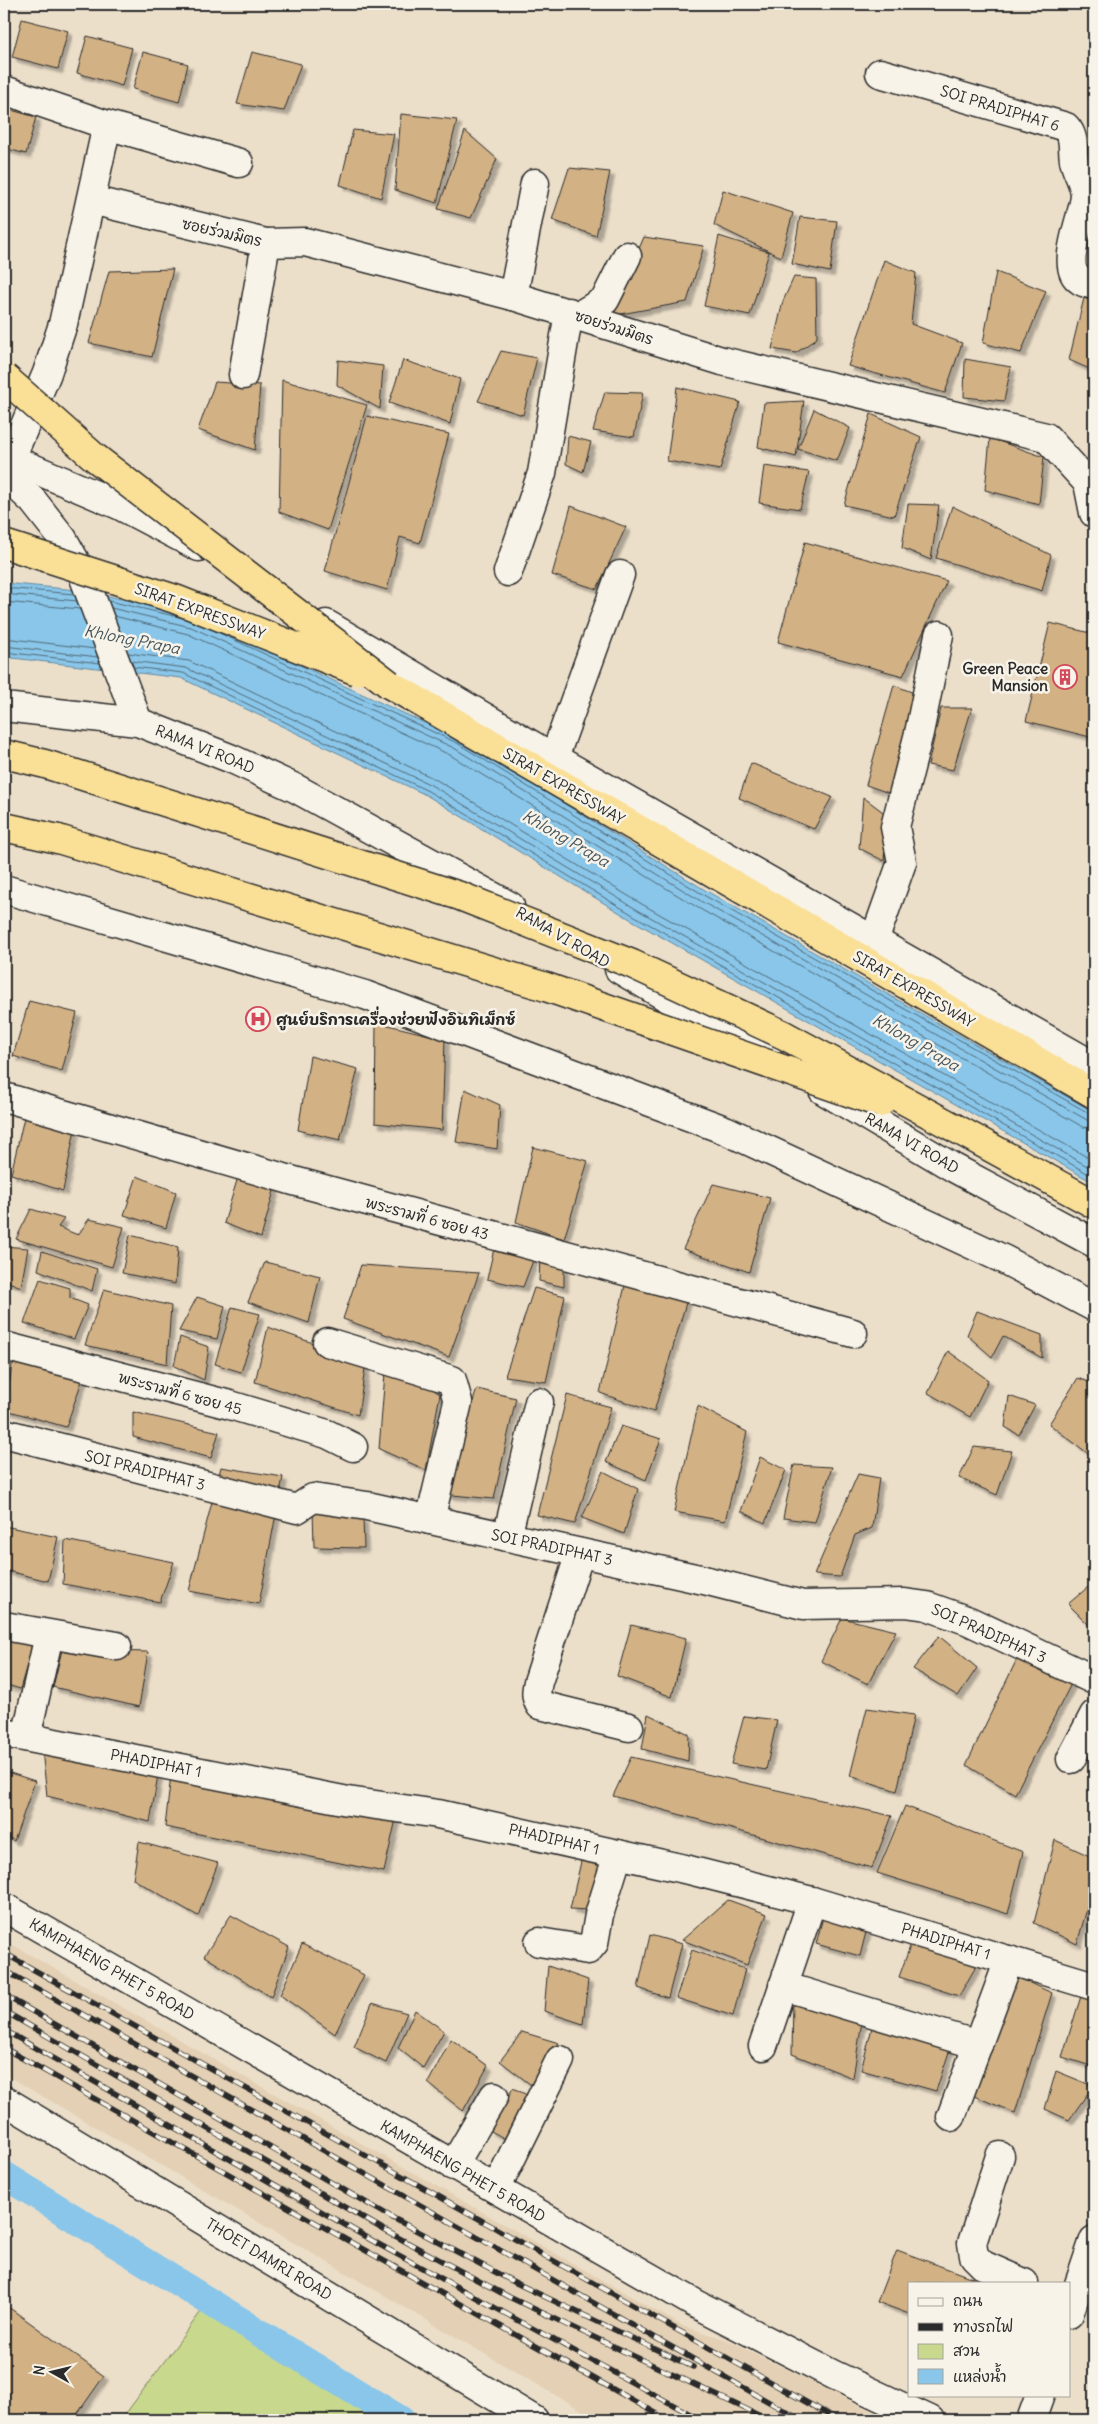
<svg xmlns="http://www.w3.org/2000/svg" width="1098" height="2424" font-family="Delius,'Playpen Sans Thai',sans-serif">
	<defs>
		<filter id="shadow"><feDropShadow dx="4.5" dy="4.5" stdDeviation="1" flood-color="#0004"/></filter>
	</defs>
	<rect width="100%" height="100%" fill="#ecdfca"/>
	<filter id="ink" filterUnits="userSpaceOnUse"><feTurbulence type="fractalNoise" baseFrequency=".02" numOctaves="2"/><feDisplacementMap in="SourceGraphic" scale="10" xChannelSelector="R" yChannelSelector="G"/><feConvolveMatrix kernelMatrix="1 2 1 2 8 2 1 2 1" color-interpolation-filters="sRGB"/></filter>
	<g filter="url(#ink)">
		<path fill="#e4d1b5" d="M4,1940l679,386 45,14 161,80h-291l-594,-346z"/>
		<path fill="#c8d98e" stroke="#7a825c" d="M203,2309l184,111h-266z"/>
		<path fill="#89c6e9" stroke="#63889d" d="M4,583l83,8 107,25 265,123 251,154 384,219v71l-464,-264 -204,-124 -245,-117 -177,-21z"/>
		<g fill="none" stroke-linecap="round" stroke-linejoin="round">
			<g stroke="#516977" stroke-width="1">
				<path d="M4,588l70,6"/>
				<path d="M4,594l73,7"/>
				<path d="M109,601l74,17"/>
				<path d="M4,602l76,7"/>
				<path d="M111,608l80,19 263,121 250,155 383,217 7,2"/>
				<path d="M114,616l74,18 262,121 250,154 383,218 11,2"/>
				<path d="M215,631l242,112 250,154 387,219"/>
				<path d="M4,638l91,11"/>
				<path d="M4,646l94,11"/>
				<path d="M4,652l96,11"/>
				<path d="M128,653l61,8 246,118 205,124 454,258"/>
				<path d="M131,661l55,7 245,117 205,124 458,261"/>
				<path d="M133,667l50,6 245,118 205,124 461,262"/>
			</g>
			<path stroke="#89c6e9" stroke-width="28" d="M4,2175l397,245"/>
		</g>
		<g fill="#d2b185" stroke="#2b2b2b" filter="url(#shadow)">
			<path d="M22,19l46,12 -10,38 -46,-12z"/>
			<path d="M87,36l45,12 -10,38 -45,-13z"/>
			<path d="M143,52l45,12 -9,38 -46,-13z"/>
			<path d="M252,52l49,12 -17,47 -47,-7z"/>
			<path d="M4,108l32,9 -10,37 -22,-6z"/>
			<path d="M401,114l56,6 -20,83 -42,-13z"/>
			<path d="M353,130l41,4 -13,64 -41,-13z"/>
			<path d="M465,131l32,28 -26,59 -33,-9z"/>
			<path d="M569,168l41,4 -14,64 -44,-16z"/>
			<path d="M723,190l70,23 -12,44 -67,-32z"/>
			<path d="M800,217l37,4 -7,51 -38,-8z"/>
			<path d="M719,236l50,16 -19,63 -46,-9z"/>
			<path d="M644,237l60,9 -17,56 -77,14z"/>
			<path d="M884,260l32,13 -5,51 51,19 -17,50 -97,-27z"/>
			<path d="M173,269l-21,88 -63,-14 20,-72z"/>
			<path d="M996,272l50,19 -25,62 -38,-10z"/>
			<path d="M794,277l22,2 1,59 -21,15 -24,-4 11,-48z"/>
			<path d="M1084,298l10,4v69l-25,-11z"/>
			<path d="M501,351l36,7 -14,57 -45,-14z"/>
			<path d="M965,359l46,8 -7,34 -40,-4z"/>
			<path d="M338,360l45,6 -3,43 -43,-24z"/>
			<path d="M403,360l57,19 -10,45 -61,-21z"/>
			<path d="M282,380l85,25 -39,125 -49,-18z"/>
			<path d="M215,382l45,3 -5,65 -57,-20z"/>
			<path d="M677,387l63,15 -20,68 -53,-9z"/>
			<path d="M605,392l38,1 -9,44 -41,-6z"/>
			<path d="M804,401l-8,56 -38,-10 6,-44z"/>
			<path d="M814,409l36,19 -13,33 -39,-12z"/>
			<path d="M871,414l50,23 -27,79 -50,-11z"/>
			<path d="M367,416l82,18 -29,109 -20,-6 -13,53 -62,-19z"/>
			<path d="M568,436l23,6 -8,30 -17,-8z"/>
			<path d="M990,438l54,19 -5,47 -54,-14z"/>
			<path d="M764,466l45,6 -9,37 -41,-6z"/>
			<path d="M908,504l31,1 -8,55 -29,-12z"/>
			<path d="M571,506l55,21 -29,62 -45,-14z"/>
			<path d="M952,506l99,49 -9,36 -106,-33z"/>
			<path d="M805,542l142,39 -44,95 -125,-34z"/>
			<path d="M1050,623l44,11v104l-68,-17z"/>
			<path d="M894,685l20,8 -25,100 -23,-8z"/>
			<path d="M941,708h31l-19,62 -25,-5z"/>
			<path d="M751,763l81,34 -18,32 -75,-31z"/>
			<path d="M863,797l24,18 -3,46 -25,-13z"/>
			<path d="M29,1001l48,12 -15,58 -49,-15z"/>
			<path d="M376,1022l69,17 -3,91 -67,-7z"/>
			<path d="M310,1056l48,13 -18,71 -42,-10z"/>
			<path d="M465,1089l35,16 -3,44 -41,-7z"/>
			<path d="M25,1113l50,16 -12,62 -52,-17z"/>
			<path d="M533,1147l55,14 -24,78 -48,-17z"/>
			<path d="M137,1176l39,16 -10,36 -42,-13z"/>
			<path d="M238,1177l37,10 -14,51 -37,-15z"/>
			<path d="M713,1184l57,14 -21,74 -66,-23z"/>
			<path d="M31,1209l33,10 -6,8 20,8 11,-16 35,8 -12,40 -96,-28z"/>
			<path d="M130,1235l48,12 -3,37 -53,-11z"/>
			<path d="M495,1244l39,14 -11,29 -36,-8z"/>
			<path d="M4,1246l24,2 -7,39 -17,-7z"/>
			<path d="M42,1251l55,18 -5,22 -54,-21z"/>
			<path d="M540,1258l24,3v26l-25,-6z"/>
			<path d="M265,1262l55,14 -11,47 -61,-21z"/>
			<path d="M361,1265l118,8 -30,84 -106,-38z"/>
			<path d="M627,1277l61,19 -34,116 -54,-19z"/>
			<path d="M40,1279l30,9v10l18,7 -14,34 -50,-16z"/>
			<path d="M534,1288l31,8 -19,86 -41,-6z"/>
			<path d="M104,1289l67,17 -4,58 -82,-19z"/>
			<path d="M197,1297l28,9 -8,33 -38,-8z"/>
			<path d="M232,1307l28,7 -19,58 -26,-8z"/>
			<path d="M977,1311l65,24v23l-39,-22 -11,21 -25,-22z"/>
			<path d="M268,1327l98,35 -8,53 -103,-33z"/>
			<path d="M180,1337l29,10 -5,33 -30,-14z"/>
			<path d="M948,1351l40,29 -18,37 -42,-24z"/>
			<path d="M13,1356l71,19 -18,52 -60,-17z"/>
			<path d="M386,1360l54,34 -14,76 -47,-21z"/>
			<path d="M1078,1378l16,6v74l-45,-34z"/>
			<path d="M477,1389l39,9 -22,101 -52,-5z"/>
			<path d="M567,1395l44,12 -36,117 -38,-9z"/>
			<path d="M1009,1396l26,9 -16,30 -14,-8z"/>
			<path d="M698,1406l49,26 -22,89 -51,-9z"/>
			<path d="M133,1412l86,20 -8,26 -78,-21z"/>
			<path d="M621,1426l40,13 -15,41 -40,-18z"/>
			<path d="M974,1447l38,4 -15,44 -38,-17z"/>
			<path d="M760,1457l26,13 -21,53 -24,-12z"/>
			<path d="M794,1465l38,2 -17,55 -32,-4z"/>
			<path d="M221,1467l62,10 -24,127 -70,-13z"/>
			<path d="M603,1471l35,18 -14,45 -42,-16z"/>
			<path d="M858,1474l21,4 -7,50 -17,7 -15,42 -26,-2z"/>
			<path d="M313,1509l50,10 1,29 -50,-1z"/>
			<path d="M4,1526l54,11 -10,44 -44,-11z"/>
			<path d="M65,1540l109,22 -14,40 -97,-18z"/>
			<path d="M1094,1582v48l-26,-26z"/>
			<path d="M842,1618l54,13 -28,53 -47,-23z"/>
			<path d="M631,1625l55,13 -14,59 -55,-21z"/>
			<path d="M939,1636l38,32 -19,28 -45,-27z"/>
			<path d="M4,1638l29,6 -13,45 -16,-5z"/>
			<path d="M62,1650l86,2 -9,55 -86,-20z"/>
			<path d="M1018,1657l54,25 -57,112 -49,-29z"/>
			<path d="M867,1708l47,7 -17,76 -47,-15z"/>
			<path d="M648,1714l41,20 -1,27 -46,-12z"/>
			<path d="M744,1716l33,4 -11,50 -35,-6z"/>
			<path d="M42,1750l116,25 -8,47 -103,-26z"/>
			<path d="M631,1757l261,59 -20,52 -259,-72z"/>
			<path d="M4,1771l31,10 -21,60 -10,-7z"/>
			<path d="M171,1775l225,44 -12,53 -219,-45z"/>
			<path d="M905,1806l118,46 -15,62 -131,-41z"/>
			<path d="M1055,1840l39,18v26l-17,60 -43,-21z"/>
			<path d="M139,1842l79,21 -20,53 -65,-37z"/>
			<path d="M583,1853l20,2 -15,55 -18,-1z"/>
			<path d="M728,1900l39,14 -20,51 -65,-25z"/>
			<path d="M824,1913l43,15 -7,28 -44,-12z"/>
			<path d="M231,1915l58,32 -18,50 -67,-41z"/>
			<path d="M650,1935l32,9 -14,54 -30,-10z"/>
			<path d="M913,1938l65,25 -19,33 -60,-19z"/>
			<path d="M302,1944l62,31 -29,59 -55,-39z"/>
			<path d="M692,1950l53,19 -12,47 -57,-18z"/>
			<path d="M548,1966l40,14 -5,44 -39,-13z"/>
			<path d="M1012,1975l40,18 -37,120 -41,-17z"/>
			<path d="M1082,1993l12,7v67l-32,-10z"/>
			<path d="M793,1999l69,22 -9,57 -61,-24z"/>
			<path d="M372,2003l35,10 -21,50 -32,-16z"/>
			<path d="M415,2010l29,21 -21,37 -25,-20z"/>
			<path d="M874,2020l77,26 -15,45 -75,-21z"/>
			<path d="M522,2032l37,11 -28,42 -31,-24z"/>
			<path d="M451,2039l37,27 -25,45 -35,-28z"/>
			<path d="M1056,2071l37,15 -24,34 -24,-11z"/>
			<path d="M513,2088l14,7 -18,46 -20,-11z"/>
			<path d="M897,2250l89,33h-77v31l-32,-12z"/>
			<path d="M4,2304l100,72 -31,44h-69z"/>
		</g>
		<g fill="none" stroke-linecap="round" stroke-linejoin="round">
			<defs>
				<g id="street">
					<path d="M880,73l186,54c9,10 6,20 8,33 2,12 11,23 11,36 -1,19 -26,71 -5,84 3,3 10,4 14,5"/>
					<path d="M4,90l103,35 132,38"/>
					<path d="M91,200l175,43 39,-1 208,54 209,65 324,76 42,46 6,30"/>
					<path d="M513,296l22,-113"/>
					<path d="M578,316l27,-16 22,-44"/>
					<path d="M243,375l23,-132"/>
					<path d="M4,456l115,49 80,42"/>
					<path d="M4,475l43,-102 16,-49 44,-199"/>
					<path d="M508,572l34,-99 27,-161"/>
					<path d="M326,624l228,134 540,308"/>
					<path d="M554,758l66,-183"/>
					<path d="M874,941l28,-79 -7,-35 24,-94 20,-98"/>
					<path d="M4,1097l290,84 559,152"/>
					<path d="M327,1342l125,38 6,22 -28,118"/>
					<path d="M4,1346l226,59 97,29 26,13"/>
					<path d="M4,1433l293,76 16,-11 54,8 337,74 99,25 102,-2 22,3 42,15 125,59"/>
					<path d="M507,1537l32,-135"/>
					<path d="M580,1553l-42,129c-2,9 -3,15 2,23l89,22"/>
					<path d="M4,1626l113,20"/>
					<path d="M4,1733l344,68 90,13 251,56 123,31 282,85"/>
					<path d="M26,1737l23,-102"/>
					<path d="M1071,1759l23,-44"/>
					<path d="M539,1942l49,8 6,-7 5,-28 19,-61"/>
					<path d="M783,1986l195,59"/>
					<path d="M763,2046l49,-145"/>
					<path d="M951,2117l58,-157"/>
					<path d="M1000,2156l-28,87 2,13 9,9 41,18"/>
					<path d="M453,2166l41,-70"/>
					<path d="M496,2189l64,-129"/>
				</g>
				<g id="secondary">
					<path d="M4,474l29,27 30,38 20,36 55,147"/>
					<path d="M4,707l134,15 94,37 63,29 215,118"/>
					<path d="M4,889l361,106 360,135 278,129 91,48"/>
					<path d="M619,969l150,89"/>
					<path d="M823,1090l131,78 140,75"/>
					<path d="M4,1907l692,397 138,71 96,45"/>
					<path d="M4,2100l530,320"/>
					<path d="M1069,2314l25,-74"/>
					<path d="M1031,2420l9,-25"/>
				</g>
				<g id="highway">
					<path d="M389,684l705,410"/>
					<path d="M4,827l54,12"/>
					<path d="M955,1128l139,76"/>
				</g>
			</defs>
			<use href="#street" stroke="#2b2b2b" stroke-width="31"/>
			<use href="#secondary" stroke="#2b2b2b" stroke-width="31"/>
			<use href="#highway" stroke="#2b2b2b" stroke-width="31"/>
			<use href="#street" stroke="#f7f3e8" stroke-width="28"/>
			<use href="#secondary" stroke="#f7f3e8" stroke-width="28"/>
			<use href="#highway" stroke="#fadf96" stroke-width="28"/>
			<defs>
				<g id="rail">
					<path d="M4,1953l834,467"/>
					<path d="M4,1970l797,450"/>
					<path d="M4,1995l389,223 123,65 177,84"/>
					<path d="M4,2011l382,220 123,66 260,123"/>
					<path d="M4,2030l376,215 321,175"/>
					<path d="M4,2048l664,372"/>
				</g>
			</defs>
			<use href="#rail" stroke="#2b2b2b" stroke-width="5.5"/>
			<use href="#rail" stroke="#f7f3e8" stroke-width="4" stroke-dasharray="11" stroke-linecap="butt"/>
			<defs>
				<g id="highway-bridge">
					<path d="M4,377l89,79 296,228"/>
					<path d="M4,544l171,55 182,72"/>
					<path d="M4,754l41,10 415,132 172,68 152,71 171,93"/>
					<path d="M58,839l488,148 334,116"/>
				</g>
			</defs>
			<use href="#highway-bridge" stroke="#2b2b2b" stroke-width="31" stroke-linecap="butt"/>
			<use href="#highway-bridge" stroke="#fadf96" stroke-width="28"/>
		</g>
	</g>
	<defs>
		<symbol id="building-ring" viewBox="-11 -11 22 22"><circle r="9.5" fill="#f7f3e8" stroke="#d1495b" stroke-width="1.5"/><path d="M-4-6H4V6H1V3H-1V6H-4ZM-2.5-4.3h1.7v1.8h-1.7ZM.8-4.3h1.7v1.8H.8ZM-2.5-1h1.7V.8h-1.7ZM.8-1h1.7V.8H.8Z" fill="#d1495b"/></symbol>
		<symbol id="hospital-ring" viewBox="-11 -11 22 22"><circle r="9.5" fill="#f7f3e8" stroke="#d1495b" stroke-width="1.5"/><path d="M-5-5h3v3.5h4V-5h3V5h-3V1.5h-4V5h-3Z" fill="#d1495b"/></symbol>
	</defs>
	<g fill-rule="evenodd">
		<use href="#building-ring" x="1051" y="663" width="28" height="28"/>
		<use href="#hospital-ring" x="244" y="1005" width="28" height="28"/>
	</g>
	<g text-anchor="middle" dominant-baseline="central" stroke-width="5" stroke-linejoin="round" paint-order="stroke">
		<g font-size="15" fill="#2b2b2b" stroke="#f7f3e8">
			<text transform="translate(1000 108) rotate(17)">SOI PRADIPHAT 6</text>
			<text transform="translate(222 232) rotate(13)">ซอยร่วมมิตร</text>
			<text transform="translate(614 327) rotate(18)">ซอยร่วมมิตร</text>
			<text transform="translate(200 611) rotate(20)">SIRAT EXPRESSWAY</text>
			<text transform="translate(205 749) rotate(22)">RAMA VI ROAD</text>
			<text transform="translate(564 786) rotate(30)">SIRAT EXPRESSWAY</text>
			<text transform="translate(563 937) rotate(30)">RAMA VI ROAD</text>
			<text transform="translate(914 989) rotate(30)">SIRAT EXPRESSWAY</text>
			<text transform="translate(912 1143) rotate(30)">RAMA VI ROAD</text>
			<text transform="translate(427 1218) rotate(15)">พระรามที่ 6 ซอย 43</text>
			<text transform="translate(180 1393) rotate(15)">พระรามที่ 6 ซอย 45</text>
			<text transform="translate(145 1470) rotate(14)">SOI PRADIPHAT 3</text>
			<text transform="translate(552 1547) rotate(12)">SOI PRADIPHAT 3</text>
			<text transform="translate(989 1633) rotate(24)">SOI PRADIPHAT 3</text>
			<text transform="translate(156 1763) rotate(11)">PHADIPHAT 1</text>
			<text transform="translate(554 1839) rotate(13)">PHADIPHAT 1</text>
			<text transform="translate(946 1941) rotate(17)">PHADIPHAT 1</text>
			<text transform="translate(112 1969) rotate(30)">KAMPHAENG PHET 5 ROAD</text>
			<text transform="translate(463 2171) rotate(30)">KAMPHAENG PHET 5 ROAD</text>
			<text transform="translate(269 2259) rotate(31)">THOET DAMRI ROAD</text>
		</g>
		<g font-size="15" font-weight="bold" fill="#2b2b2b" stroke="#f7f3e8" text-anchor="end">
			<text x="1048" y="668">Green Peace<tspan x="1048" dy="17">Mansion</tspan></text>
			<text x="276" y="1019" text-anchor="start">ศูนย์บริการเครื่องช่วยฟังอินทิเม็กซ์</text>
		</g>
		<g font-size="16" font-style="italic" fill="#42525a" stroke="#f7f3e8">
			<text transform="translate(132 639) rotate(11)">Khlong Prapa</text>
			<text transform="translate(566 838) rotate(30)">Khlong Prapa</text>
			<text transform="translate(916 1042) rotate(30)">Khlong Prapa</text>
		</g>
	</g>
	<rect width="1098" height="2424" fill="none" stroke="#f7f3e8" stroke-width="20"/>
	<rect x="10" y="10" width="1078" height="2404" fill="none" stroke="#2b2b2b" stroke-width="2" filter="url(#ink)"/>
	<rect x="908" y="2282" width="162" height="115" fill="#f7f3e8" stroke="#a5a39c"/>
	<rect x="918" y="2298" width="25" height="8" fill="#f7f3e8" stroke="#a5a39c"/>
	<text x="953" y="2306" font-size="15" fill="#2b2b2b">ถนน</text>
	<rect x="918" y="2323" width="25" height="8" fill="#2b2b2b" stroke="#a5a39c"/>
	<text x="953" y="2332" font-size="15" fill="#2b2b2b">ทางรถไฟ</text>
	<rect x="918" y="2344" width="25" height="15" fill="#c8d98e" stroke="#a5a39c"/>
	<text x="953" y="2356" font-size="15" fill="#2b2b2b">สวน</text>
	<rect x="918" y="2369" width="25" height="15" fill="#89c6e9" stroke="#a5a39c"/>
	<text x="953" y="2382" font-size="15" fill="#2b2b2b">แหล่งน้ำ</text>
	<g transform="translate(52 2372) rotate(278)" stroke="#f7f3e8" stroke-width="4" paint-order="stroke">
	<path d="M0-4L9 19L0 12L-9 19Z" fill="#2b2b2b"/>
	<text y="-8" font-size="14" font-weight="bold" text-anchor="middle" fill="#2b2b2b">N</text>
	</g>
</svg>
